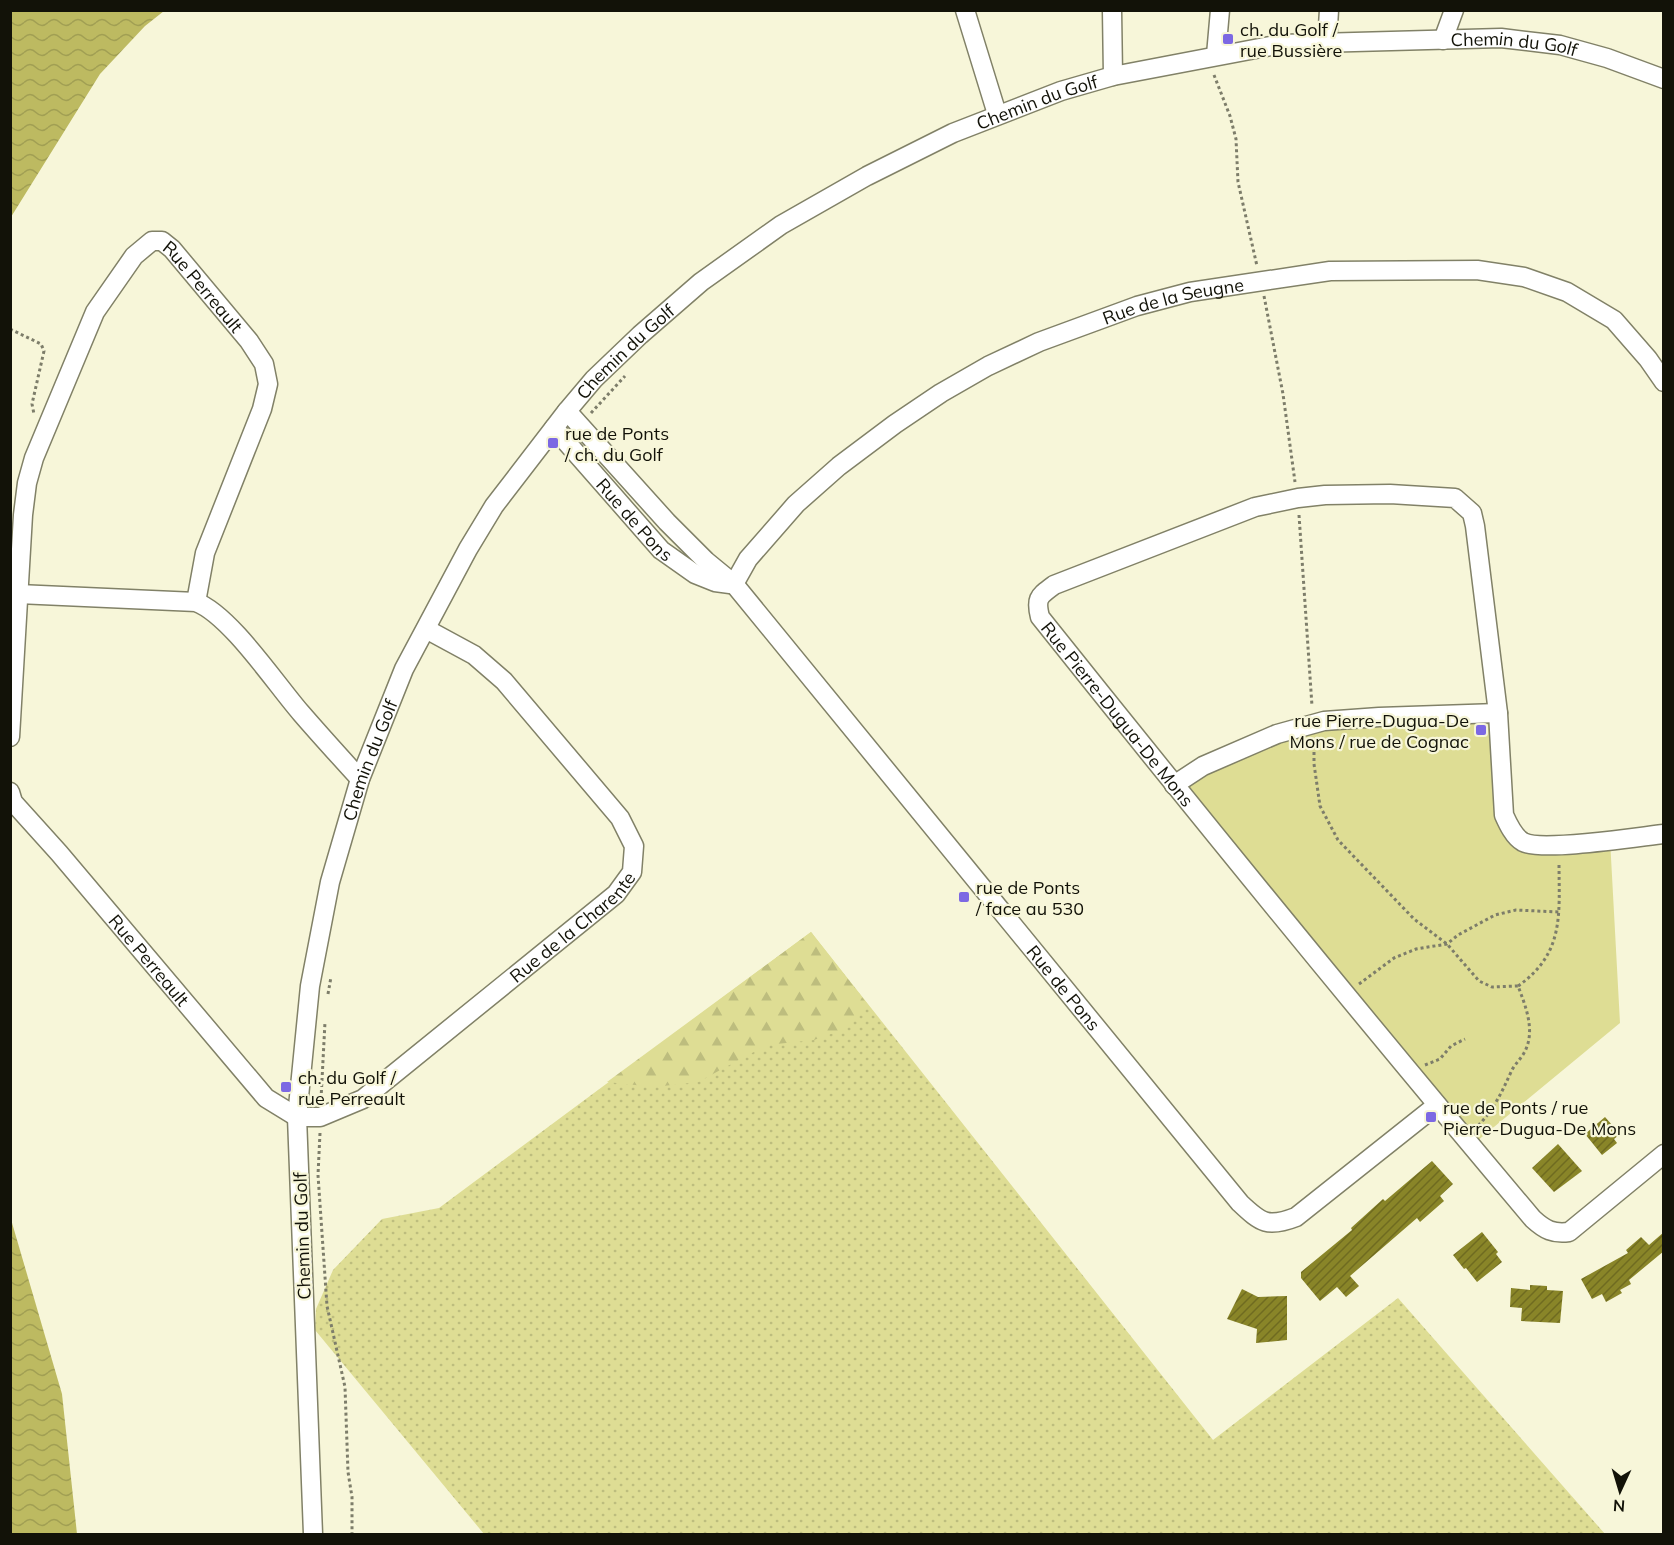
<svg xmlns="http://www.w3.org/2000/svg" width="1674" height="1545" font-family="Mulish,sans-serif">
	<defs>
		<pattern id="grass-dots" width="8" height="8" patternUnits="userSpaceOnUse" patternTransform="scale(1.5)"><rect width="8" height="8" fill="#dedd94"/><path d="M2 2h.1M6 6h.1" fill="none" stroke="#bdbd7e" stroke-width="1.8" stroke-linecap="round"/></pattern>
		<pattern id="forest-firs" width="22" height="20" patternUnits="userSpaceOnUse" patternTransform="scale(1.5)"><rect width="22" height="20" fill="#dedd94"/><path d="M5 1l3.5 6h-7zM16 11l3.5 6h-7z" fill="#bdbd7e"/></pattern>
		<pattern id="water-waves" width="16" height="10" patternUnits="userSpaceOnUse" patternTransform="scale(1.5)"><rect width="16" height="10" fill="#bdba61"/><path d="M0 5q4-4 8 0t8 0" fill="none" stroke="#a19f53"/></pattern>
		<pattern id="building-hatch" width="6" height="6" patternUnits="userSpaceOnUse" patternTransform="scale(1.5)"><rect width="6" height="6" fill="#898528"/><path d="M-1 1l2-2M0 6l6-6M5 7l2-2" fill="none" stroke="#6f6b20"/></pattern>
	</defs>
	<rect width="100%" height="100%" fill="#f7f6d9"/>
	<path fill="url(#grass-dots)" d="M811,932l402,508 185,-142 207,236h-1121l-169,-204 1,-21 17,-39 49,-51 57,-11z"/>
	<path fill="url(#forest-firs)" d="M811,932l58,74 -27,24 -28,10 -47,5 -69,37 -44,5 -47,-5z"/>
	<path fill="#dedd94" d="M1498,713l6,102 19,27 87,-3 10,184 -149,123 -297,-361 102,-51z"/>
	<g fill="url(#water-waves)">
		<path d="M11,10l153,1 -19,15 -45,48 -89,143z"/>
		<path d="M10,1216l52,178 15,140h-66z"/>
	</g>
	<g fill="url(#building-hatch)">
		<path d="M1605,1117l15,17 -6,5 3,4 -15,12 -17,-21z"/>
		<path d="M1558,1144l24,27 -28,21 -22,-24z"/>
		<path d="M1432,1161l21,23 -13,12 4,5 -24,21 -3,-4 -67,58 9,10 -13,11 -9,-10 -17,14 -19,-23v-6l51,-42 -1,-2 32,-29 2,2z"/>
		<path d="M1482,1232l16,20 -2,2 6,8 -25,20 -11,-14 -2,1 -11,-14z"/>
		<path d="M1664,1232v19l-35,29 2,4 -11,6 2,3 -16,9 -4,-8 -10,5 -11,-20 47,-26 -2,-3 15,-13 8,8z"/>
		<path d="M1530,1285l17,1v4l16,1 -3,32 -39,-2 1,-13 -12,-1 1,-19 19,2z"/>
		<path d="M1242,1289l16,8 29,-1v44l-31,3 1,-14 -30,-10z"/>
	</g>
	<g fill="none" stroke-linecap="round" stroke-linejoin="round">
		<defs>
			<g id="minor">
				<path d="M965,10l32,104"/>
				<path d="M1112,10l1,66"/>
				<path d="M1443,40l11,-30"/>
				<path d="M1327,43l2,-33"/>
				<path d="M1216,55l4,-45"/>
				<path id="s1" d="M567,411l100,111 39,39 28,23 506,619c21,20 28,25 56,14l141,-112"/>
				<path id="s2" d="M554,428l107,122 34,24 20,8 15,2"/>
				<path id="s3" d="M734,584l14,-25 48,-55 43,-38 56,-42 46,-31 47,-27 51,-24 98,-36 53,-14 140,-21 147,-1 47,7 43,15 47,28 34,39 16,23"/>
				<path d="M18,594l178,8c34,13 79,81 105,111 19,22 39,44 59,66"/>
				<path id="s4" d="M10,737l13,-222 4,-32 7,-25 61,-146 39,-56 18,-15h10l10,8 77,92 15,23 4,20 -6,25 -57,144 -9,49"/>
				<path d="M1174,785l29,-19 74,-32 47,-13 55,-4 119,-4"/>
				<path id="s5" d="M10,792l3,10 46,51 207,245 31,19h23l43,-18 253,-205 16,-22 2,-26 -14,-28 -116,-137 -30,-26 -48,-26"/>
				<path id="s6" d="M1664,834c-27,3 -122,18 -141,8 -9,-5 -15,-18 -19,-27l-6,-102 -23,-187 -3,-13 -17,-15 -65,-4 -65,1 -27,3 -43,9 -201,78c-14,11 -19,12 -14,32 162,203 326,404 493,602 12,11 20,15 36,13l95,-78"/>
				<path id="s7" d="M313,1534l-16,-417 13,-131 20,-104 30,-103 44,-110 64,-120 26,-43 73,-95 27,-32 46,-44 61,-53 80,-57 86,-49 86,-43 108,-42 52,-15 168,-32 220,-6 59,7 47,13 57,21"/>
			</g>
		</defs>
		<use href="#minor" stroke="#818167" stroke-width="21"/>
		<g stroke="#7d7d6a" stroke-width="3" stroke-dasharray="3 3" stroke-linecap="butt">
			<path d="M1214,75l16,41 6,23 2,43 19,84"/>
			<path d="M1264,296l19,98 12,88"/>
			<path d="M10,329l31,15 3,7 -12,53 2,10"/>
			<path d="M591,413l34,-37"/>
			<path d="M1299,515l13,191"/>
			<path d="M1314,740v24l6,42 18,34 76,79 33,25 32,37 13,6 26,-1c8,21 18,46 6,67 -4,7 -10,12 -13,19 -10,22 -17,37 -34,55"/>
			<path d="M1359,984l35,-26 22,-9 31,-5 11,-9 37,-20 21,-5 43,2"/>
			<path d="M1518,986c47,-33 41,-72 41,-124"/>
			<path d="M328,994l3,-17"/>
			<path d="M1425,1065l15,-6 11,-13 14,-7"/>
			<path d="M321,1099l4,-77"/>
			<path d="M320,1133l-2,42 9,131 18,81 3,85 4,25v37"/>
		</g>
		<use href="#minor" stroke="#fff" stroke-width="18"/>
	</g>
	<g fill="#7c68e3" stroke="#f7f6d9" stroke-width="2">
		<rect x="1222" y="33" width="12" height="12" rx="3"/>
		<rect x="547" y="437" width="12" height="12" rx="3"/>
		<rect x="1475" y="724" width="12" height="12" rx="3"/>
		<rect x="958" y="891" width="12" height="12" rx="3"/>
		<rect x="280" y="1081" width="12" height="12" rx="3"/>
		<rect x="1425" y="1111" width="12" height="12" rx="3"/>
	</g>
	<g text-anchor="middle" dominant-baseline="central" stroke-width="4.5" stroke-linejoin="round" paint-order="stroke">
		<g font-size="18" fill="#121208" stroke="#f7f6d9" text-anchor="start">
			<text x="1240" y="29">ch. du Golf /<tspan x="1240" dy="21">rue Bussière</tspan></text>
			<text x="565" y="433">rue de Ponts<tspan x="565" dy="21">/ ch. du Golf</tspan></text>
			<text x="1469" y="720" text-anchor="end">rue Pierre-Dugua-De<tspan x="1469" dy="21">Mons / rue de Cognac</tspan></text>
			<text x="976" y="887">rue de Ponts<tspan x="976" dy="21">/ face au 530</tspan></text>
			<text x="298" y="1077">ch. du Golf /<tspan x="298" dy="21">rue Perreault</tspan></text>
			<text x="1443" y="1107">rue de Ponts / rue<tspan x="1443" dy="21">Pierre-Dugua-De Mons</tspan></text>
		</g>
		<g font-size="18" fill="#121208" stroke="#f7f6d9">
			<text stroke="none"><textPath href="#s7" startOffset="2241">Chemin du Golf</textPath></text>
			<text stroke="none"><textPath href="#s7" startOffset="1756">Chemin du Golf</textPath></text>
			<text stroke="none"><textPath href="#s4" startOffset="602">Rue Perreault</textPath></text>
			<text stroke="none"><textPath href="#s3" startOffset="536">Rue de la Seugne</textPath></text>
			<text stroke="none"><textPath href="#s7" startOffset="1270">Chemin du Golf</textPath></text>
			<text stroke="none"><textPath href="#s2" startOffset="122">Rue de Pons</textPath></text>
			<text stroke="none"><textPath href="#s6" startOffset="1082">Rue Pierre-Dugua-De Mons</textPath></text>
			<text stroke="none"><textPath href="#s7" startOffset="783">Chemin du Golf</textPath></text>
			<text stroke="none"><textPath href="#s5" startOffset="777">Rue de la Charente</textPath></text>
			<text stroke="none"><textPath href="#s5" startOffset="219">Rue Perreault</textPath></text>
			<text stroke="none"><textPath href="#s1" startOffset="762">Rue de Pons</textPath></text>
			<text transform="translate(302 1236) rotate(-92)">Chemin du Golf</text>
		</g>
	</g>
	<rect width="1674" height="1545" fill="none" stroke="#121208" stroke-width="24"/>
	<g transform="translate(1620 1491) rotate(184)" stroke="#f7f6d9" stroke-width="4.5" paint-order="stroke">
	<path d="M0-4.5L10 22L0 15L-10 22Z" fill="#121208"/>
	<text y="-9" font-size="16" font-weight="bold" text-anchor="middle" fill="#121208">N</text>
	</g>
</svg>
